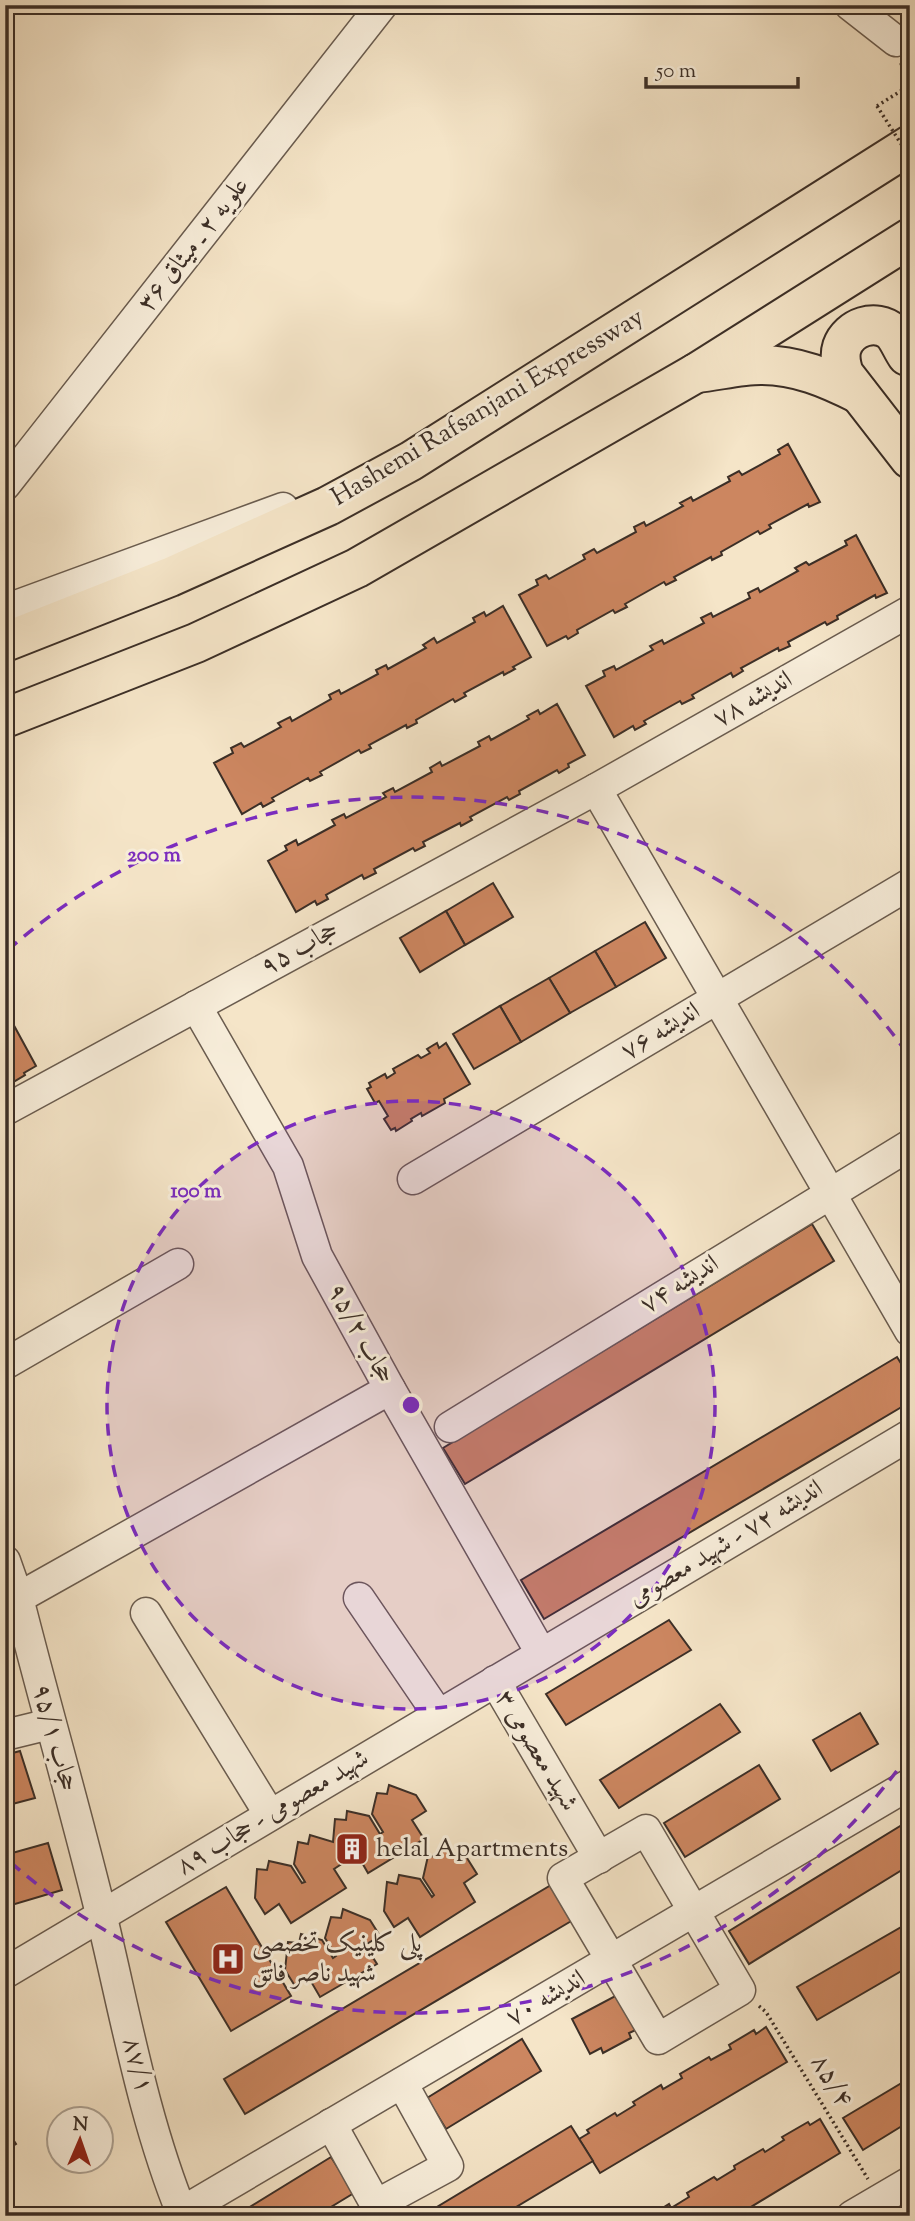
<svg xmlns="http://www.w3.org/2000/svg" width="915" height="2221" font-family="'Sorts Mill Goudy',Amiri,serif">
	<rect width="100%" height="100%" fill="#f5e5c8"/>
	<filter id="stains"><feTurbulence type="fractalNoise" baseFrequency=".00286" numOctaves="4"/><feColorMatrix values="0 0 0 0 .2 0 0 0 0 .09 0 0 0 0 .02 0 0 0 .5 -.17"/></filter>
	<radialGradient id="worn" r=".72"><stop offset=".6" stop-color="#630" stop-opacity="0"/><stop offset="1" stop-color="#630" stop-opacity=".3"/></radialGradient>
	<g fill="#cc8660" stroke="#3c2f27" stroke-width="2">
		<path d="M788,444l32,58 -11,5 -1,-3 -39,21 2,3 -11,6 -2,-3 -37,21 1,3 -10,5 -1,-3 -37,20 2,3 -10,5 -2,-3 -39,22 2,3 -12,6 -2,-3 -36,20 1,3 -10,6 -2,-3 -19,10 -28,-51 19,-10 -2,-5 10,-5 3,4 36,-20 -2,-4 11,-6 3,4 39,-21 -2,-5 10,-5 2,4 37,-20 -3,-3 11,-6 2,4 37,-20 -2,-4 11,-6 3,4 38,-21 -2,-4z"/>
		<path d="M856,535l31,58 -11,5 -1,-3 -38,21 1,3 -11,6 -2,-3 -37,20 2,4 -11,5 -1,-3 -37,20 2,3 -10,6 -2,-4 -39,22 2,3 -12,6 -2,-3 -36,20 2,3 -11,6 -2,-4 -19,11 -28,-51 19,-10 -2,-5 11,-5 2,4 37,-20 -3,-4 12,-6 2,4 40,-21 -3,-5 10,-5 2,4 37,-19 -2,-5 10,-5 2,4 38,-21 -3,-3 11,-6 3,3 38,-20 -2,-4z"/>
		<path d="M503,606l28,51 -18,10 2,2 -11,6 -1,-3 -39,21 2,3 -11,6 -2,-3 -37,21 1,3 -10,5 -1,-3 -37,20 2,3 -10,5 -2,-3 -39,22 2,3 -12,6 -2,-3 -36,20 2,3 -11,6 -2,-4 -19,11 -28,-51 19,-10 -2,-5 10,-5 3,4 37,-20 -3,-4 12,-6 2,4 39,-22 -2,-4 10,-5 2,4 37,-20 -2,-4 10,-5 2,4 38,-21 -3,-3 11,-7 3,5 38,-21 -2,-4 11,-6 2,4z"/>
		<path d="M557,704l28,51 -17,9 1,3 -10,6 -2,-3 -38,21 1,3 -11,6 -2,-3 -37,20 2,3 -11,6 -1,-3 -37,19 2,4 -10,5 -2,-3 -39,21 2,4 -12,6 -2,-4 -36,20 2,4 -11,6 -2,-4 -19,11 -28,-51 19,-11 -2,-4 11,-6 2,5 37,-20 -3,-5 12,-6 2,4 40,-21 -3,-4 10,-5 2,4 37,-20 -2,-4 10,-6 2,4 38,-20 -2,-4 11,-6 2,4 38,-21 -2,-3 11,-6 2,4z"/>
		<path d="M493,883l20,34 -48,28 -19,-34z"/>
		<path d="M446,911l19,34 -45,27 -20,-34z"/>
		<path d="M645,922l21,36 -50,29 -21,-36z"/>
		<path d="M595,951l21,36 -46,26 -21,-35z"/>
		<path d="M549,978l21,35 -49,29 -21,-36z"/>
		<path d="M500,1006l21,36 -47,27 -21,-35z"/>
		<path d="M11,1020l25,46 -12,7 1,2 -20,12v-64z"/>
		<path d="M437,1043l2,5 7,-5 24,41 -26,15 1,4 -23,13 -1,-3 -10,6 1,2 -16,10 -1,-3 -4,2 -7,-11 4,-3 -9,-15 -4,2 -8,-14 4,-2 -2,-4 16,-9 2,4 8,-5 -2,-4 25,-14 3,3 9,-5 -3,-4z"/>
		<path d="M812,1224l22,37 -369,223 -22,-36z"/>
		<path d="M897,1357l13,21v24l-366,217 -23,-39z"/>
		<path d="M669,1620l22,30 -125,75 -20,-31z"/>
		<path d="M720,1704l20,28 -121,76 -19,-28z"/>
		<path d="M860,1713l18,31 -47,27 -18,-31z"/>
		<path d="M20,1751l15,47 -30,8v-51z"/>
		<path d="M759,1765l21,34 -95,58 -21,-34z"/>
		<path d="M389,1785l27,10 10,16 -14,9 12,19 -56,34 -11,-19 -23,15 12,19 -55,35 -12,-19 -14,10 -10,-16 2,-29 10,1 2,-9 22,5 11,17 3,-1 -11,-18 4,-22 10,2 2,-9 23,7 2,-23 11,1 1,-9 22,5 11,18 3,-2 -11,-18 5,-21 10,1z"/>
		<path d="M910,1820v45l-161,99 -20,-33z"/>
		<path d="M48,1843l14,47 -57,17v-52z"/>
		<path d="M440,1848l27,10 10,16 -13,9 11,19 -55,35 -12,-19 -14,9 -10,-16 3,-29 10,2 2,-9 21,4 12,18 2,-2 -11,-17 5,-22 10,1z"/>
		<path d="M551,1885l22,35 -328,194 -21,-35z"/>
		<path d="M226,1887l65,109 -60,35 -65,-109z"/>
		<path d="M343,1909l27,11 10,16 -15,9 12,19 -57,33 -11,-19 -14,8 -10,-16 3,-28 11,1 2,-9 21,6 11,18 3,-2 -11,-18 6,-21 10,1z"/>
		<path d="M910,1922v44l-93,54 -20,-33z"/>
		<path d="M619,1994l19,35 -9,4 2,5 -28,15 -2,-5 -11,6 -18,-35z"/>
		<path d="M766,2027l21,35 -187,111 -21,-34 10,-6 -2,-3 28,-17 2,3 18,-11 -2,-3 28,-17 2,4 19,-11 -2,-4 29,-17 2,3 20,-11 -2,-4 25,-15 2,4z"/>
		<path d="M522,2039l19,32 -95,58 -19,-31z"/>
		<path d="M910,2078v43l-47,29 -20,-32z"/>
		<path d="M820,2119l20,34 -104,63h-86l19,-12 2,4 18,-11 -2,-4 27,-16 3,3 18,-11 -1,-3 29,-17 2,3 19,-12 -2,-3 26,-15 2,3z"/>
		<path d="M571,2126l22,35 -92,55h-79z"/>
		<path d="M5,2127l11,17 -11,7z"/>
		<path d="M331,2157l23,36 -38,23h-81z"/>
	</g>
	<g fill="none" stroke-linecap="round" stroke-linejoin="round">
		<defs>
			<g id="minor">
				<path d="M850,5l46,36"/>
				<path d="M5,485l377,-480"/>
				<path d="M5,610l278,-102"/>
				<path d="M596,789l314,542"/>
				<path d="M196,1006l92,160 29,90 73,133 151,264"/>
				<path d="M5,1110l591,-321 314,-178"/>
				<path d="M413,1179l497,-295"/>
				<path d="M5,1364l173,-100"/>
				<path d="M450,1427l460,-282"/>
				<path d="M5,1561l13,37c27,107 58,213 84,320 24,100 42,203 81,298"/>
				<path d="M18,1598l372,-209"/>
				<path d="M359,1598l79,116"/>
				<path d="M146,1613l124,202"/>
				<path d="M495,1681l104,177"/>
				<path d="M5,1735l45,-11"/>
				<path d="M646,1830l94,160 -82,49 -95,-161z"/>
				<path d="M5,1973l905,-538"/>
				<path d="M331,2124l45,81 72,-39 -46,-83"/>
				<path d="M182,2212l728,-428"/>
				<path d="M852,2216l58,-34"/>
			</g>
			<g id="major">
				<path d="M907,356c-5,-7 -9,-18 -15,-24 -16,-14 -43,-5 -50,15 -3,9 -1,18 2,27l66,85"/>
				<path d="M696,373c21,-2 44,-8 65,-8 36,0 66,13 98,29"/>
			</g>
			<g id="highway">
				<path d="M5,642l165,-65 158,-71 83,-45 499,-316"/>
				<path d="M5,718l191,-75 161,-75 339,-195 214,-135"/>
			</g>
		</defs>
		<use href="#minor" stroke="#6a5c4f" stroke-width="33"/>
		<use href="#major" stroke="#3c2f27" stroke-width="42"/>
		<use href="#highway" stroke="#3c2f27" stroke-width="42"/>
		<g stroke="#3c2f27" stroke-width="3.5" stroke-dasharray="2 3.5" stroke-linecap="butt">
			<path d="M901,63l6,24 3,4"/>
			<path d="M877,106l30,-19"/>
			<path d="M759,2006l7,6 102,167"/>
		</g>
		<use href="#minor" stroke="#f8eedb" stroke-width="30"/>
		<use href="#major" stroke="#f5e5c8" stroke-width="38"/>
		<use href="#highway" stroke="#f5e5c8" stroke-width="38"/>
		<path stroke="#3c2f27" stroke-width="3.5" stroke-dasharray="2 3.5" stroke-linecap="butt" d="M877,106l33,52"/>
	</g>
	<circle cx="411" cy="1405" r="304" fill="#7b2cbf" fill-opacity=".12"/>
	<g fill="none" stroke="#7b2cbf" stroke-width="3.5" stroke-dasharray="12 9">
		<circle cx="411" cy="1405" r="304"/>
		<path d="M909 1754A608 608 0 0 1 8 1860M8 950A608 608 0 0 1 909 1056"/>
	</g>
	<defs>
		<symbol id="building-square" viewBox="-11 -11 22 22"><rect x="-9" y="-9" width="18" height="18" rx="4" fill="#8f2418" stroke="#f8eedb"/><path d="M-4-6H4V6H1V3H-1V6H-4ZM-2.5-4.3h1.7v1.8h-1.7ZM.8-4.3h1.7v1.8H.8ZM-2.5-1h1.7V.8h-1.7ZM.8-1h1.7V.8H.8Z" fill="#fff"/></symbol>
		<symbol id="hospital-square" viewBox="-11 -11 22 22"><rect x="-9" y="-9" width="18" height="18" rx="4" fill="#8f2418" stroke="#f8eedb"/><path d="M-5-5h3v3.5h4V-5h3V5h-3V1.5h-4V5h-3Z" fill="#fff"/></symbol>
	</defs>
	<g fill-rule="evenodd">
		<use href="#building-square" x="333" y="1830" width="38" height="38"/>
		<use href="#hospital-square" x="209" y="1940" width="38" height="38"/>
	</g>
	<g text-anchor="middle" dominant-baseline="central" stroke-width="6" stroke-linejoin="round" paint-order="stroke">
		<g font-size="26" fill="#3c2f27" stroke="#f8eedb">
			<text transform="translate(194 245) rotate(-52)">علویه ۲ ـ میثاق ۳۶</text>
			<text transform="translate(488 408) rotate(-31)">Hashemi Rafsanjani Expressway</text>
			<text transform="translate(753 700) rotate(-30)">اندیشه ۷۸</text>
			<text transform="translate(300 949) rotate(-29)">حجاب ۹۵</text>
			<text transform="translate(661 1032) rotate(-31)">اندیشه ۷۶</text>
			<text transform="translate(680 1285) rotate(-32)">اندیشه ۷۴</text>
			<text transform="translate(360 1334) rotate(61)">حجاب ۹۵/۲</text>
			<text transform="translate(726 1544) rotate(-31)">اندیشه ۷۲ - شهید معصومی</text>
			<text transform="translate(54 1738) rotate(75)">حجاب ۹۵/۱</text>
			<text transform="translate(536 1751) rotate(59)">شهید معصومی ۳</text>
			<text transform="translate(273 1813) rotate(-31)">شهید معصومی - حجاب ۸۹</text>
			<text transform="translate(546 1999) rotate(-30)">اندیشه ۷۰</text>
			<text transform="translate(137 2065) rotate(75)">۸۷/۱</text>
			<text transform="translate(831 2081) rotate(59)">۸۵/۴</text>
		</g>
		<g font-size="26" fill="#3c2f27" stroke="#f8eedb" text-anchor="start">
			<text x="376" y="1849">helal Apartments</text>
			<text x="252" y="1944">پلی کلینیک تخصصی<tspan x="252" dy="30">شهید ناصر فاتق</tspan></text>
		</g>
	</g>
	<circle cx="411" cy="1405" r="10" fill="#7b2cbf" stroke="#f8eedb" stroke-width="3.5"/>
	<g font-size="21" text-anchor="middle" font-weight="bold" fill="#7b2cbf" stroke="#f8eedb" stroke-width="6" stroke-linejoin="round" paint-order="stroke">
		<text x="154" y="861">200 m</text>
		<text x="196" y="1197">100 m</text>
	</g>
	<rect width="915" height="2221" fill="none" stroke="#f5e5c8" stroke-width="28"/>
	<rect x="7" y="7" width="901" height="2207" fill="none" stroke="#3c2f27" stroke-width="3.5"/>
	<rect x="14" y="14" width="887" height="2193" fill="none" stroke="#3c2f27" stroke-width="2"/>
	<g transform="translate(80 2140) rotate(2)"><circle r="33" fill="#f8eedb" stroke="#ada293" stroke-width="2"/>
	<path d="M0-5L12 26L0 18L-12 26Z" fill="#8f2418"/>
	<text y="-10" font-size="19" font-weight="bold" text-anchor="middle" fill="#3c2f27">N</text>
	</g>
	<path d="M646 77v10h152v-10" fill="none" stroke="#3c2f27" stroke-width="3.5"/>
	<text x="656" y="77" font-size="21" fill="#3c2f27" stroke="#f8eedb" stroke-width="5" paint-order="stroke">50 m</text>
	<rect width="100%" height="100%" filter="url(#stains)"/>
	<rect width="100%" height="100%" fill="url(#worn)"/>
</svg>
